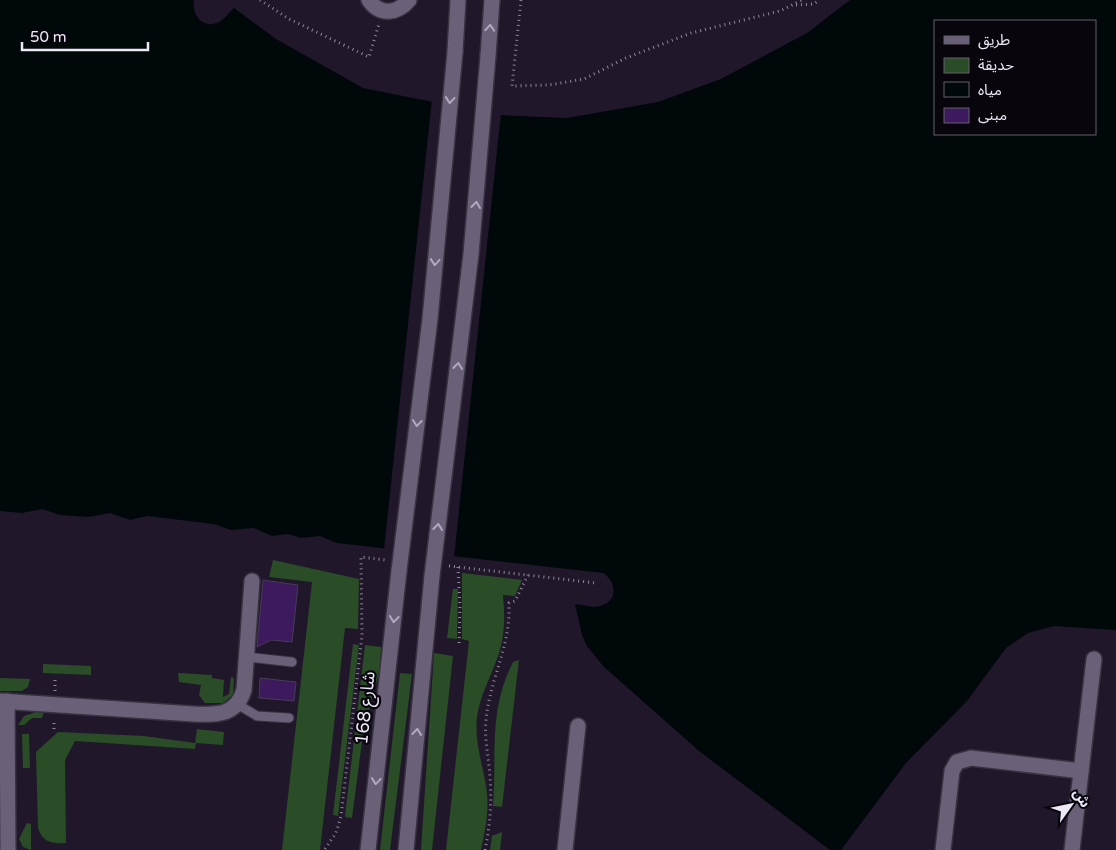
<svg xmlns="http://www.w3.org/2000/svg" width="1116" height="850" font-family="'Varela Round','Noto Sans Arabic',sans-serif">
	<rect width="100%" height="100%" fill="#20172b"/>
	<g fill="#2a4c26">
		<path d="M273,560l86,19 -1,50 -13,-1 -25,222h-38l30,-268 -43,-5z"/>
		<path d="M462,573l60,7 -7,16 -12,-1c2,21 2,42 -5,61 -7,21 -18,39 -21,61 -3,27 7,50 10,76 2,19 -2,38 -6,57h-35l23,-209 -7,-2z"/>
		<path d="M453,589h5l-1,50 -10,-1z"/>
		<path d="M353,644l6,1 -21,171 -5,-1z"/>
		<path d="M365,645l16,2 -1,22 -17,65 -11,84 -7,-1z"/>
		<path d="M434,653l19,3 -21,194h-11z"/>
		<path d="M519,660l-17,147 -9,-1c4,-52 -5,-95 20,-144z"/>
		<path d="M43,664l48,2v9l-48,-2z"/>
		<path d="M178,673l34,2v3l12,2 -1,17 6,-3 2,-17 3,1 -1,17 -10,8h-18l-6,-8 2,-10 -22,-3z"/>
		<path d="M400,673l12,1 -22,176h-10z"/>
		<path d="M0,678l30,1 -2,8 -6,4h-22z"/>
		<path d="M39,711l5,1 -2,6h-10l-8,7h-6l6,-9z"/>
		<path d="M197,729l27,3 -1,13 -27,-2 -1,6 -120,-8 -10,19 1,83c-14,1 -24,-1 -28,-15l-2,-76 22,-20 86,4 51,7z"/>
		<path d="M22,734h7l1,34h-7z"/>
		<path d="M27,823l4,1v26l-8,-3 -4,-8z"/>
		<path d="M502,832l-2,18h-10l2,-14z"/>
	</g>
	<path fill="#00080a" fill-rule="evenodd" d="M0,0h194c-3,14 9,30 25,22 6,-3 10,-10 15,-14l42,31 87,49 135,27 69,3 91,-16 63,-23 86,-46 43,-33h266v630l-62,-4 -26,7 -22,15 -39,53 -61,62 -65,87h-11l-131,-99 -96,-85 -16,-20 -5,-11 -7,-31c8,1 20,5 28,1 16,-6 12,-25 0,-32l-266,-30 -17,-7 -19,2 -13,-4 -16,2 -18,-8 -23,2 -17,-6 -67,-8 -17,4 -20,-7 -22,4 -28,-2 -18,-6 -20,4 -22,-2zM935,21h160v113h-160z"/>
	<path fill="#20172b" d="M432,99l69,14 -47,445 -70,-8z"/>
	<g fill="#3d1a5d" stroke="#463c53">
		<path d="M263,580l35,5 -6,57 -21,-2 -14,7z"/>
		<path d="M260,678l36,4 -2,19 -35,-3z"/>
	</g>
	<g fill="none" stroke-linecap="round" stroke-linejoin="round">
		<defs>
			<g id="service">
				<path d="M247,657l45,5"/>
				<path d="M237,704l20,12 32,2"/>
			</g>
			<g id="minor">
				<path d="M369,0c11,16 28,14 40,0"/>
				<path d="M455,52l3,-52"/>
				<path d="M488,56l4,-56"/>
				<path d="M0,701l193,13c23,1 43,2 51,-24l8,-109"/>
				<path d="M7,701l1,149"/>
				<path d="M368,850l31,-279"/>
				<path d="M406,850l26,-274"/>
				<path d="M565,850l13,-124"/>
				<path d="M943,850l9,-79 5,-9 14,-4 110,13"/>
				<path d="M1072,850l22,-191"/>
			</g>
		</defs>
		<use href="#service" stroke="#373140" stroke-width="11"/>
		<use href="#minor" stroke="#373140" stroke-width="18"/>
		<g stroke="#8f8899" stroke-width="3" stroke-dasharray="1 4" stroke-linecap="butt">
			<path d="M260,0l29,19 80,38 10,-33"/>
			<path d="M521,0l-9,86 37,-1 35,-6 42,-21 65,-25 89,-22 22,-11"/>
			<path d="M796,5l18,-1 5,-4"/>
			<path d="M449,566l147,17"/>
			<path d="M458,567l2,39 -1,40"/>
			<path d="M55,691v-15"/>
			<path d="M54,729v-9"/>
			<path d="M325,849l11,-16 5,-17 21,-180 -1,-79 25,3"/>
			<path d="M485,850c5,-24 7,-48 5,-73 -1,-19 -6,-38 -4,-57 4,-42 25,-74 23,-117l6,-2 13,-26"/>
		</g>
		<use href="#service" stroke="#6a6078" stroke-width="9"/>
		<use href="#minor" stroke="#6a6078" stroke-width="15"/>
		<defs>
			<g id="minor-bridge">
				<path d="M399,571l31,-252 25,-267"/>
				<path d="M432,576l39,-322 17,-198"/>
			</g>
		</defs>
		<use href="#minor-bridge" stroke="#373140" stroke-width="18" stroke-linecap="butt"/>
		<use href="#minor-bridge" stroke="#6a6078" stroke-width="15"/>
	</g>
	<defs><path id="oneway-chevron" d="M-2-3.5L2.5 0L-2 3.5" fill="none" stroke-width="1.6" stroke-linecap="round" stroke-linejoin="round" transform="scale(1.25)"/></defs>
	<g stroke="#b2abbd">
		<use href="#oneway-chevron" transform="translate(490 28) rotate(-86)"/>
		<use href="#oneway-chevron" transform="translate(450 100) rotate(95)"/>
		<use href="#oneway-chevron" transform="translate(476 205) rotate(-84)"/>
		<use href="#oneway-chevron" transform="translate(435 262) rotate(95)"/>
		<use href="#oneway-chevron" transform="translate(458 366) rotate(-83)"/>
		<use href="#oneway-chevron" transform="translate(417 423) rotate(97)"/>
		<use href="#oneway-chevron" transform="translate(438 527) rotate(-83)"/>
		<use href="#oneway-chevron" transform="translate(394 619) rotate(96)"/>
		<use href="#oneway-chevron" transform="translate(417 732) rotate(-84)"/>
		<use href="#oneway-chevron" transform="translate(376 781) rotate(96)"/>
	</g>
	<g text-anchor="middle" dominant-baseline="central" stroke-width="4.5" stroke-linejoin="round" paint-order="stroke">
		<g font-size="18" fill="#ede8f6" stroke="#08050d">
			<text transform="translate(365 708) rotate(-84)">شارع 168</text>
		</g>
	</g>
	<rect x="934" y="20" width="162" height="115" fill="#08050d" stroke="#64606a"/>
	<rect x="944" y="36" width="25" height="8" fill="#6a6078" stroke="#64606a"/>
	<text x="978" y="45" font-size="15" fill="#ede8f6">طريق</text>
	<rect x="944" y="58" width="25" height="15" fill="#2a4c26" stroke="#64606a"/>
	<text x="978" y="70" font-size="15" fill="#ede8f6">حديقة</text>
	<rect x="944" y="82" width="25" height="15" fill="#00080a" stroke="#64606a"/>
	<text x="978" y="95" font-size="15" fill="#ede8f6">مياه</text>
	<rect x="944" y="108" width="25" height="15" fill="#3d1a5d" stroke="#64606a"/>
	<text x="978" y="120" font-size="15" fill="#ede8f6">مبنى</text>
	<g transform="translate(1071 805) rotate(57)" stroke="#08050d" stroke-width="4" paint-order="stroke">
	<path d="M0-4L9 19L0 12L-9 19Z" fill="#ede8f6"/>
	<text y="-8" font-size="14" font-weight="bold" text-anchor="middle" fill="#ede8f6">ش</text>
	</g>
	<path d="M22 42v8h126v-8" fill="none" stroke="#ede8f6" stroke-width="2.5"/>
	<text x="30" y="42" font-size="15" fill="#ede8f6" stroke="#08050d" stroke-width="4" paint-order="stroke">50 m</text>
</svg>
